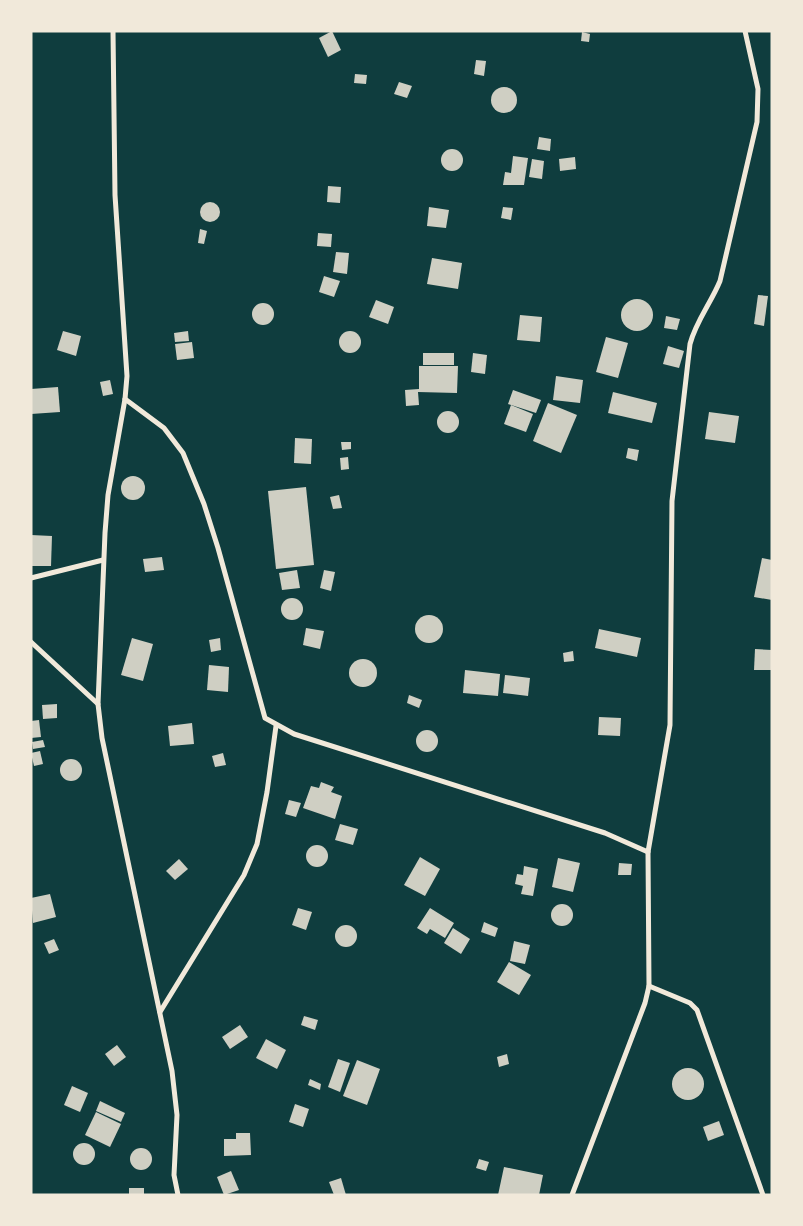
<svg xmlns="http://www.w3.org/2000/svg" width="803" height="1226" font-family="'Libre Baskerville',serif">
	<rect width="100%" height="100%" fill="#0f3d3e"/>
	<g fill="#cfcfc3">
		<path d="M332,31l9,19 -13,7 -9,-19z"/>
		<path d="M582,32l8,2 -1,8 -8,-1z"/>
		<path d="M476,60l10,1 -2,15 -10,-2z"/>
		<path d="M355,74l12,1 -1,9 -12,-1z"/>
		<path d="M399,82l13,4 -5,12 -13,-4z"/>
		<circle cx="504" cy="100" r="13"/>
		<path d="M539,137l12,2 -1,12 -13,-2z"/>
		<circle cx="452" cy="160" r="11"/>
		<path d="M513,156l15,2 -4,27h-21l2,-13 6,1z"/>
		<path d="M575,157l1,12 -16,2 -1,-12z"/>
		<path d="M532,159l12,2 -2,18 -13,-2z"/>
		<path d="M328,186l13,1 -1,16 -13,-1z"/>
		<circle cx="210" cy="212" r="10"/>
		<path d="M429,207l20,3 -3,18 -19,-2z"/>
		<path d="M503,207l10,1 -2,12 -10,-2z"/>
		<path d="M200,229l7,2 -3,13 -6,-1z"/>
		<path d="M318,233l14,1 -1,13 -14,-1z"/>
		<path d="M336,252l13,1 -2,21 -14,-2z"/>
		<path d="M432,258l30,5 -4,26 -31,-5z"/>
		<path d="M324,276l16,5 -6,16 -15,-5z"/>
		<path d="M758,295l10,1 -4,30 -10,-2z"/>
		<circle cx="637" cy="315" r="16"/>
		<path d="M376,300l18,7 -6,17 -19,-7z"/>
		<circle cx="263" cy="314" r="11"/>
		<path d="M520,315l22,2 -2,25 -23,-2z"/>
		<path d="M666,316l14,3 -3,11 -13,-2z"/>
		<circle cx="350" cy="342" r="11"/>
		<path d="M63,331l18,5 -5,20 -19,-6z"/>
		<path d="M188,331l1,10 -14,1 -1,-9z"/>
		<path d="M606,337l22,6 -10,35 -22,-6z"/>
		<path d="M192,342l2,16 -17,2 -2,-16z"/>
		<path d="M668,346l16,5 -5,17 -16,-4z"/>
		<rect x="423" y="353" width="31" height="12"/>
		<path d="M473,353l14,2 -2,19 -14,-2z"/>
		<path d="M419,366h39l-1,27 -39,-1 1,13 -13,1 -1,-16 14,-1z"/>
		<path d="M556,376l27,4 -3,23 -27,-3z"/>
		<path d="M110,380l3,14 -10,2 -3,-14z"/>
		<path d="M58,387l2,25 -29,2v-25z"/>
		<path d="M513,390l28,10 -5,13 -28,-9z"/>
		<path d="M613,392l44,11 -5,20 -44,-10z"/>
		<path d="M548,403l29,12 -16,38 -28,-12z"/>
		<path d="M511,405l22,9 -7,18 -22,-8z"/>
		<circle cx="448" cy="422" r="11"/>
		<path d="M709,412l30,4 -4,27 -30,-4z"/>
		<path d="M295,438l17,1 -1,25 -17,-1z"/>
		<path d="M341,442h10v7l-9,1z"/>
		<path d="M628,448l11,2 -2,11 -11,-3z"/>
		<path d="M348,457l1,12 -8,1 -1,-12z"/>
		<circle cx="133" cy="488" r="12"/>
		<path d="M306,487l8,78 -38,4 -8,-78z"/>
		<path d="M339,495l3,13 -9,1 -3,-12z"/>
		<path d="M31,535l21,1 -1,30h-20z"/>
		<path d="M162,557l2,13 -19,2 -2,-13z"/>
		<path d="M762,558l10,2v40l-18,-3z"/>
		<path d="M297,570l3,18 -18,2 -3,-17z"/>
		<path d="M324,570l11,2 -4,19 -11,-3z"/>
		<circle cx="292" cy="609" r="11"/>
		<circle cx="429" cy="629" r="14"/>
		<path d="M306,628l18,3 -4,18 -17,-4z"/>
		<path d="M599,629l42,9 -4,19 -42,-9z"/>
		<path d="M132,638l21,6 -10,37 -22,-6z"/>
		<path d="M220,638l1,12 -10,2 -2,-12z"/>
		<path d="M755,649l17,1v20h-18z"/>
		<path d="M573,651l1,10 -10,1 -1,-9z"/>
		<circle cx="363" cy="673" r="14"/>
		<path d="M209,665l20,2 -1,25 -21,-2z"/>
		<path d="M465,670l35,4 -2,22 -35,-3z"/>
		<path d="M505,675l25,3 -2,18 -25,-3z"/>
		<path d="M409,695l13,5 -3,8 -12,-5z"/>
		<path d="M57,704v14l-14,1 -1,-14z"/>
		<path d="M599,717l22,1 -1,18 -22,-1z"/>
		<path d="M39,720l2,17 -10,1v-17z"/>
		<path d="M192,723l2,21 -24,2 -2,-20z"/>
		<circle cx="427" cy="741" r="11"/>
		<path d="M43,740l2,7 -12,2 -1,-7z"/>
		<path d="M40,751l3,13 -9,2 -3,-13z"/>
		<path d="M223,753l3,12 -11,2 -3,-11z"/>
		<circle cx="71" cy="770" r="11"/>
		<path d="M321,782l13,5 -3,5 11,4 -7,23 -32,-11 8,-22 8,2z"/>
		<path d="M289,800l12,3 -5,14 -11,-3z"/>
		<path d="M340,824l18,5 -5,16 -18,-5z"/>
		<circle cx="317" cy="856" r="11"/>
		<path d="M420,857l20,12 -15,27 -21,-11z"/>
		<path d="M558,858l22,5 -7,29 -21,-5z"/>
		<path d="M179,859l9,10 -13,11 -9,-9z"/>
		<path d="M619,863l13,1 -1,11h-13z"/>
		<path d="M524,866l14,3 -5,27 -12,-2 2,-8 -8,-2 2,-10 6,1z"/>
		<path d="M50,894l6,23 -23,6 -2,-25z"/>
		<circle cx="562" cy="915" r="11"/>
		<path d="M298,908l14,4 -6,18 -14,-5z"/>
		<path d="M430,908l24,15 -9,15 -15,-9 -3,5 -10,-6z"/>
		<path d="M484,922l14,6 -3,9 -14,-5z"/>
		<circle cx="346" cy="936" r="11"/>
		<path d="M453,928l17,11 -9,15 -17,-11z"/>
		<path d="M54,939l5,11 -10,4 -5,-11z"/>
		<path d="M514,941l16,4 -5,19 -15,-3z"/>
		<path d="M509,962l22,13 -12,20 -22,-13z"/>
		<path d="M304,1016l14,4 -3,10 -14,-5z"/>
		<path d="M240,1025l8,12 -18,12 -8,-12z"/>
		<path d="M266,1039l20,11 -9,19 -21,-11z"/>
		<path d="M117,1045l9,12 -12,9 -9,-12z"/>
		<path d="M507,1054l2,10 -10,3 -2,-10z"/>
		<path d="M338,1059l12,4 -10,29 -12,-5z"/>
		<path d="M357,1060l23,9 -13,36 -24,-9z"/>
		<circle cx="688" cy="1084" r="16"/>
		<path d="M310,1079l11,5 -1,6 -12,-5z"/>
		<path d="M72,1086l16,7 -8,19 -16,-7z"/>
		<path d="M100,1101l25,12 -4,9 -25,-11z"/>
		<path d="M295,1104l14,5 -6,18 -14,-5z"/>
		<path d="M96,1112l25,12 -11,23 -25,-12z"/>
		<path d="M719,1121l5,14 -16,6 -5,-14z"/>
		<path d="M236,1133h14l1,22 -27,1v-17h12z"/>
		<circle cx="84" cy="1154" r="11"/>
		<circle cx="141" cy="1159" r="11"/>
		<path d="M479,1159l10,3 -3,9 -10,-3z"/>
		<path d="M504,1167l39,8 -4,20h-41z"/>
		<path d="M231,1171l8,19 -15,5 -7,-18z"/>
		<path d="M341,1178l5,17h-12l-5,-13z"/>
		<rect x="129" y="1188" width="15" height="7"/>
	</g>
	<g fill="none" stroke-linecap="round" stroke-linejoin="round">
		<g stroke="#f1e9da" stroke-width="5">
			<path d="M113,31l2,164 12,181 -2,23 -17,96 -3,38 -7,171 4,34 70,333 5,44 -3,60 4,20"/>
			<path d="M125,399l39,29 19,25 21,51 14,44 47,170 29,16 311,99 43,19"/>
			<path d="M31,578l72,-18"/>
			<path d="M31,642l67,62"/>
			<path d="M649,986l41,17 7,7 66,185"/>
			<path d="M160,1012l84,-137 13,-31 10,-52 9,-66"/>
			<path d="M572,1195l73,-192 4,-17 -1,-134 22,-127 2,-224 18,-157c6,-23 21,-41 30,-63l37,-159 1,-33 -13,-58"/>
		</g>
	</g>
	<rect width="803" height="1226" fill="none" stroke="#f1e9da" stroke-width="65"/>
</svg>
